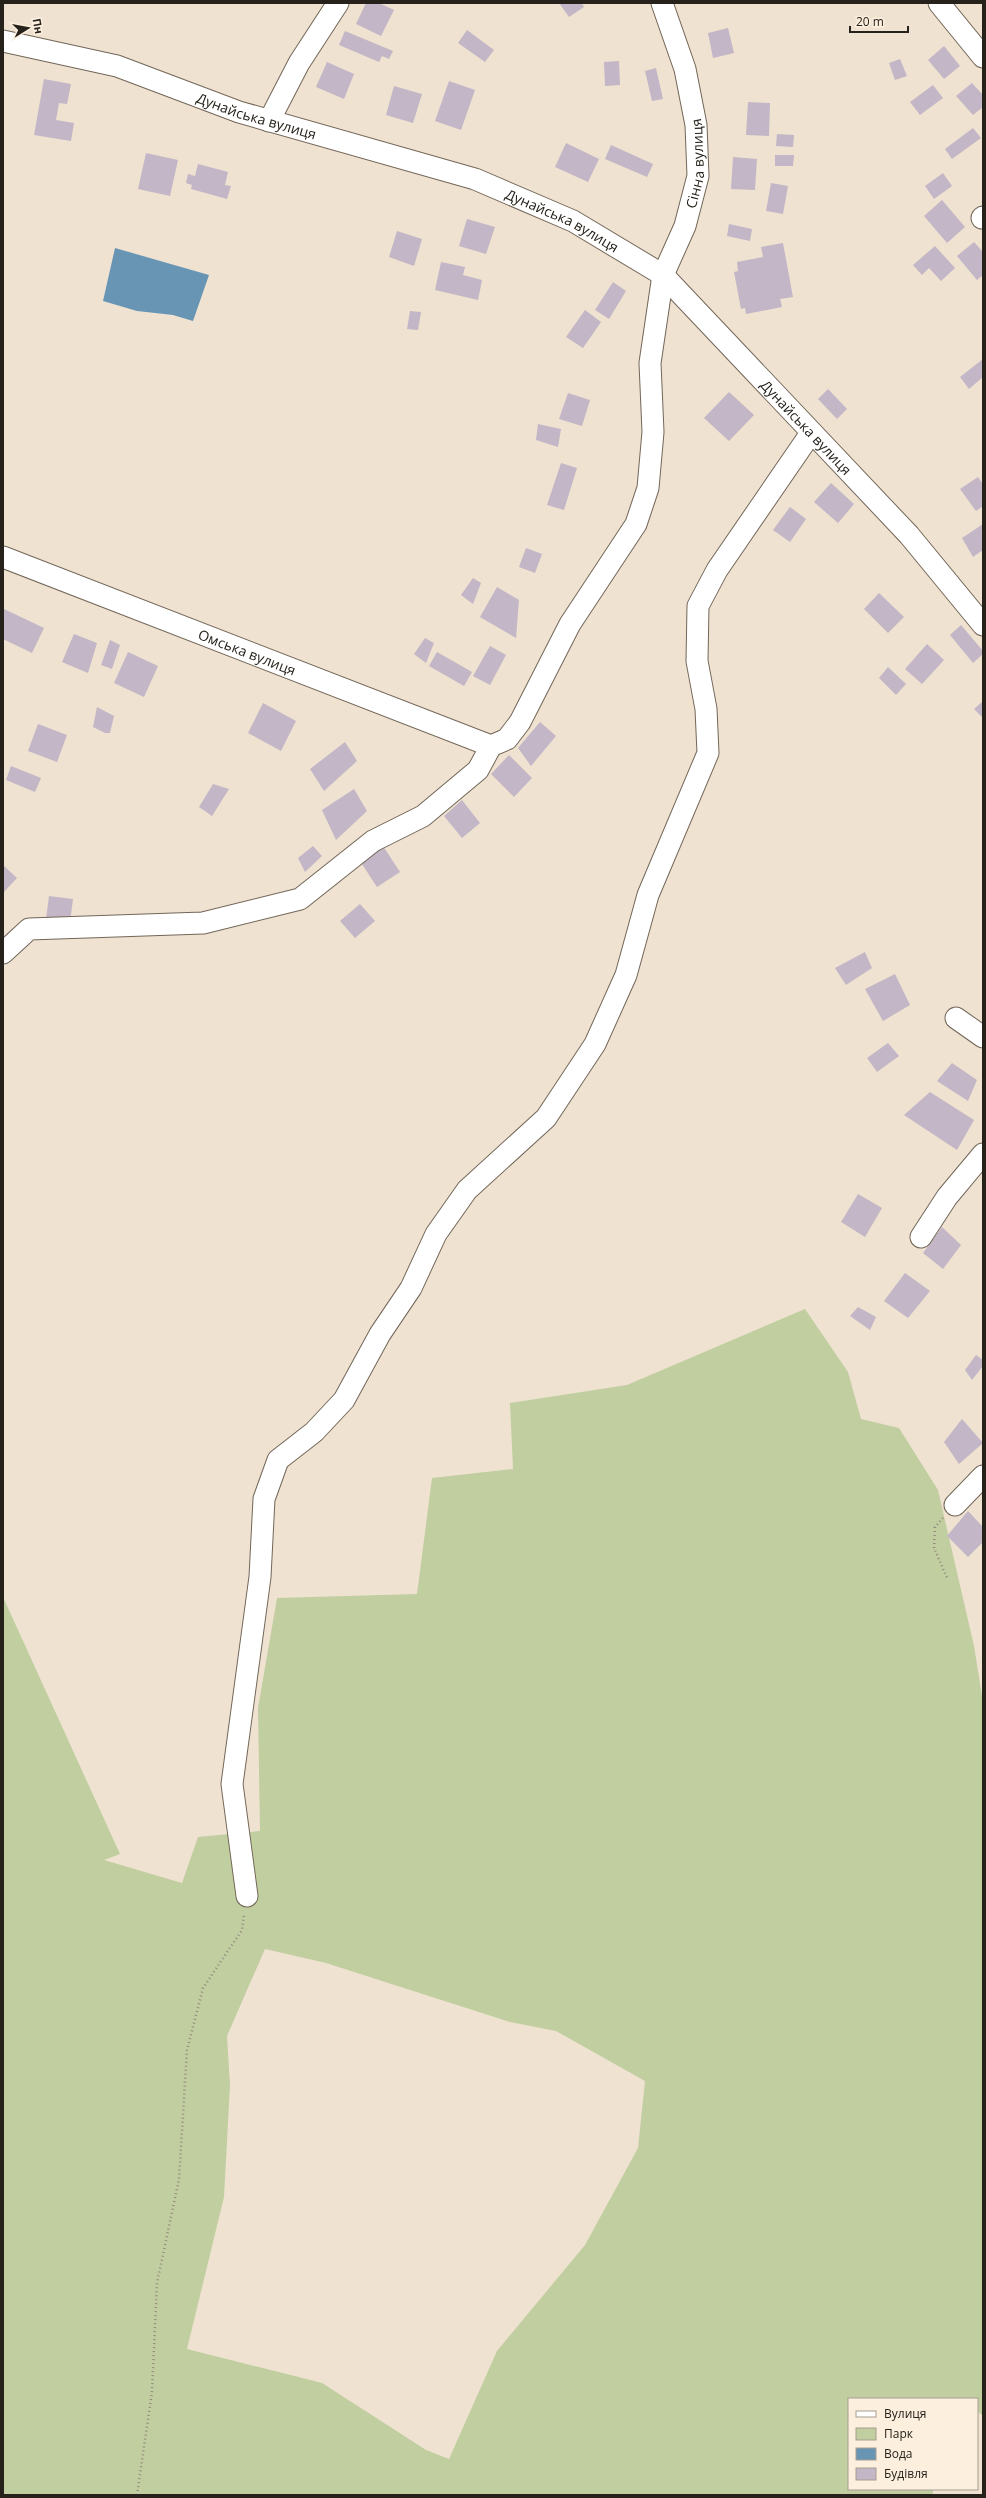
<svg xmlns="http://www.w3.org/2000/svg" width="986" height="2498" font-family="'Open Sans',sans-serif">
	<rect width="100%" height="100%" fill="#efe2d1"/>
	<path fill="#c0cea0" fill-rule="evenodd" d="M805,1309l43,63 13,47 38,9 39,62 36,156 9,56v714l-6,-5v-12h-128v90h85l-2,6h-929v-898l117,257 -16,6 78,23 16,-46 62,-6 -2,-123 19,-110 140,-4 15,-116 81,-9 -3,-66 117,-18zM265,1949l61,14 184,59 46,9 89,50 -7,67 -53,97 -88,106 -48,108 -23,-9 -104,-67 -135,-34 37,-152 6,-112 -3,-49z"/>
	<path fill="#6895b4" d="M115,248l94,27 -16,46 -20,-6 -36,-4 -34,-10z"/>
	<g fill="#c3b6c6">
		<path d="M366,3h13l15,7 -13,26 -25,-12z"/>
		<path d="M559,3h23l2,4 -15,10z"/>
		<path d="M728,28l6,25 -21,5 -5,-25z"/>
		<path d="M467,30l27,20 -9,12 -27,-19z"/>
		<path d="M345,31l48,20 -4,8 -7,-3 -3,6 -40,-17z"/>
		<path d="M944,46l16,20 -16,13 -16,-19z"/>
		<path d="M900,59l7,17 -12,4 -6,-17z"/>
		<path d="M619,61l1,24 -15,1 -1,-24z"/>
		<path d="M327,62l27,12 -10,25 -28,-12z"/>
		<path d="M656,68l7,31 -11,2 -7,-30z"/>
		<path d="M44,79l27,5 -4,20 -8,-1 -3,17 18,3 -3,18 -37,-6z"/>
		<path d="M449,81l26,9 -14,40 -26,-9z"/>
		<path d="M972,83l11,12v12l-10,8 -17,-19z"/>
		<path d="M933,85l10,13 -23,17 -10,-13z"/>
		<path d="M394,86l28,8 -9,29 -27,-8z"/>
		<path d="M748,102l22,1 -1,33 -23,-1z"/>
		<path d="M973,128l8,10 -29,21 -7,-10z"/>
		<path d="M777,134l17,1 -1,12 -17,-1z"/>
		<path d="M566,143l33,16 -11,23 -33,-15z"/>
		<path d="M611,145l42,19 -6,13 -42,-18z"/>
		<path d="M146,153l32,7 -8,36 -32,-7z"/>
		<path d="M775,155h19l-1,11h-18z"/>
		<path d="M733,157l24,2 -2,31 -24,-1z"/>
		<path d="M198,164l30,8 -3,13 6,1 -4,13 -36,-10 1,-4 -6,-2 2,-9 7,2z"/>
		<path d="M943,173l9,13 -18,13 -9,-13z"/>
		<path d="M771,183l17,3 -5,28 -17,-3z"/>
		<path d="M942,200l23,27 -18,16 -23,-27z"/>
		<path d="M467,219l28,8 -9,27 -27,-8z"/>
		<path d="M729,224l23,5 -2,12 -23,-5z"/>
		<path d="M397,231l25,8 -8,27 -25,-9z"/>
		<path d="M974,242l9,10v23l-6,5 -20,-24z"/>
		<path d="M783,243l10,54 -13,2 2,8 -36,7 -1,-6 -4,1 -7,-37 4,-1 -1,-9 26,-5 -2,-10z"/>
		<path d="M935,246l20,22 -14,13 -12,-13 -7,7 -9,-10z"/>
		<path d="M441,262l24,5 -2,8 19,5 -4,20 -43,-10z"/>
		<path d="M613,282l13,9 -17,28 -14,-9z"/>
		<path d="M585,310l16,12 -18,26 -17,-11z"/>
		<path d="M410,311l11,1 -3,18 -11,-1z"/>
		<path d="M983,359v18l-14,12 -9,-12z"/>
		<path d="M828,389l19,20 -10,10 -19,-20z"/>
		<path d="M729,392l25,23 -25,26 -25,-23z"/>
		<path d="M568,393l22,7 -8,26 -23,-7z"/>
		<path d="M538,424l23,5 -3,18 -22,-7z"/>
		<path d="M561,463l16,5 -13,42 -17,-5z"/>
		<path d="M978,477l5,7v22l-7,5 -16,-22z"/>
		<path d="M831,483l23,21 -16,19 -24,-21z"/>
		<path d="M790,507l16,12 -16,23 -17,-12z"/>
		<path d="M983,524v26l-10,7 -11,-19z"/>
		<path d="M526,548l16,6 -7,19 -16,-6z"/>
		<path d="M473,578l8,5 -8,21 -12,-9z"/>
		<path d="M497,587l22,13 -3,38 -36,-21z"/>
		<path d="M879,593l25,24 -16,16 -24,-24z"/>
		<path d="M4,609l40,19 -12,25 -29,-14z"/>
		<path d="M961,625l22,26v3l-10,9 -23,-28z"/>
		<path d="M74,634l23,9 -9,30 -26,-11z"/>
		<path d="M425,638l9,5 -8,20 -12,-9z"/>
		<path d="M110,640l10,5 -8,24 -11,-4z"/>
		<path d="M927,644l17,16 -22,24 -17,-15z"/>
		<path d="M490,646l16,9 -16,30 -17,-9z"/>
		<path d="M128,652l30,14 -14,31 -30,-14z"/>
		<path d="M437,652l35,20 -8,14 -35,-20z"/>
		<path d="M888,667l18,17 -10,11 -17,-17z"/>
		<path d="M983,701v17l-9,-9z"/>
		<path d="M263,703l33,18 -15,30 -33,-18z"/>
		<path d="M97,707l17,9 -4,17h-5l-12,-6z"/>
		<path d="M540,722l16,14 -25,30 -13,-18z"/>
		<path d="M38,724l29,11 -10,27 -29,-11z"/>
		<path d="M345,742l12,19 -33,30 -14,-22z"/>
		<path d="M509,755l23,23 -18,19 -23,-23z"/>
		<path d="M11,766l30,12 -6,14 -29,-12z"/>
		<path d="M213,784l16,5 -17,27 -13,-9z"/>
		<path d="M354,789l13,22 -31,29 -14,-30z"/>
		<path d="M462,800l18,23 -18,15 -18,-22z"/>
		<path d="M313,846l9,10 -17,16 -7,-14z"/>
		<path d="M383,846l17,26 -23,15 -17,-26z"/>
		<path d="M3,865l14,13 -14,15z"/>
		<path d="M49,896l24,3 -3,23 -24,-3z"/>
		<path d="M360,904l15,17 -20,17 -15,-17z"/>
		<path d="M865,952l7,16 -26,17 -11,-17z"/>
		<path d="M895,974l15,31 -27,16 -18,-32z"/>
		<path d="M888,1043l11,13 -22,16 -10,-14z"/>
		<path d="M952,1063l25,17 -9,21 -31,-20z"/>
		<path d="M930,1092l44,28 -17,30 -53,-35z"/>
		<path d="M858,1194l24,14 -17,29 -24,-15z"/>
		<path d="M942,1227l19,18 -18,24 -20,-16z"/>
		<path d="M905,1273l25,18 -22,27 -24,-17z"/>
		<path d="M858,1307l18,10 -6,13 -20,-14z"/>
		<path d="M976,1355l7,5v6l-11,14 -7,-10z"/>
		<path d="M962,1419l21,24 -24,21 -15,-22z"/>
		<path d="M968,1511l15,16v15l-15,15 -21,-21z"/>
	</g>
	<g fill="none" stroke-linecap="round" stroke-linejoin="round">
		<defs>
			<g id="minor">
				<path d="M939,3l44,54"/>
				<path id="s1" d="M3,41l114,25 122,46 236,67 98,42 90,54 246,260 74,90"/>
				<path d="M269,121l30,-58 39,-60"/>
				<path d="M982,218l1,-1"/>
				<path id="s2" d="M3,557l488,189"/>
				<path id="s3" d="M3,953l26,-24 174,-6 97,-24 73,-58 50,-25 55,-46 13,-24 16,-7 13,-17 50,-98 66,-100 12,-36 5,-56 -3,-69 13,-88 22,-49 13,-50 -2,-51 -11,-56 -23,-66"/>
				<path d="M956,1018l27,19"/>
				<path d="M921,1237l26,-40 36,-43"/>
				<path d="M955,1505l28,-29"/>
				<path d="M247,1896l-15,-112 28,-207 4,-78 14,-39 36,-28 30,-32 36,-66 31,-46 25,-54 31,-44 79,-72 49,-74 31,-69 22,-80 60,-142 -2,-44 -9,-48 1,-55 19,-36 94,-137"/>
			</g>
		</defs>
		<use href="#minor" stroke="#726658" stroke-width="23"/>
		<g stroke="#938a7e" stroke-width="2.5" stroke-dasharray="1 3" stroke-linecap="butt">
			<path d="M943,1518l-8,9 -1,21 14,32"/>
			<path d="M137,2495l15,-103 5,-109 22,-104 8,-129 16,-62 39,-58 2,-15"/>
		</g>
		<use href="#minor" stroke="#fff" stroke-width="21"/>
	</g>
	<g text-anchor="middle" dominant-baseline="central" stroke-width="3.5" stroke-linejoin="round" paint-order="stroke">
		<g font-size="14" fill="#26221b" stroke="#fcefde">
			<text stroke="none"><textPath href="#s1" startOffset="265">Дунайська вулиця</textPath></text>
			<text stroke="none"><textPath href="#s3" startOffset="1196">Сінна вулиця</textPath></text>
			<text stroke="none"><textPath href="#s1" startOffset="589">Дунайська вулиця</textPath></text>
			<text stroke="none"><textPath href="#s1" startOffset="913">Дунайська вулиця</textPath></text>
			<text stroke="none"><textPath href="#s2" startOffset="262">Омська вулиця</textPath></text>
		</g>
	</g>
	<rect width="986" height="2498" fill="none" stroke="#26221b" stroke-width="8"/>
	<rect x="848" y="2398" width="130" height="92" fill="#fcefde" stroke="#a69d90"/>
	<rect x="856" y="2411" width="20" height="6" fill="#ffffff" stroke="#a69d90"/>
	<text x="884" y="2418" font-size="12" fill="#26221b">Вулиця</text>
	<rect x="856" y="2428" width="20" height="12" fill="#c0cea0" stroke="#a69d90"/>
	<text x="884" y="2438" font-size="12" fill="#26221b">Парк</text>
	<rect x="856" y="2448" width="20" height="12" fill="#6895b4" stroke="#a69d90"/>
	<text x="884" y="2458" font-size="12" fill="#26221b">Вода</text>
	<rect x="856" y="2468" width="20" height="12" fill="#c3b6c6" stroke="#a69d90"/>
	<text x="884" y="2478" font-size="12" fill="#26221b">Будівля</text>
	<g transform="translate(28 28) rotate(79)" stroke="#fcefde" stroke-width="3" paint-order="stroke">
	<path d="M0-3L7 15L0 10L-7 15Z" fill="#26221b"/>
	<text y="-6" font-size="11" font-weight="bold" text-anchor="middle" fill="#26221b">Пн</text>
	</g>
	<path d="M850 26v6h58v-6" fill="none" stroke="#26221b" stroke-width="2"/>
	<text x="856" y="26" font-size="12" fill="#26221b" stroke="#fcefde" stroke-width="3" paint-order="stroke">20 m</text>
</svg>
